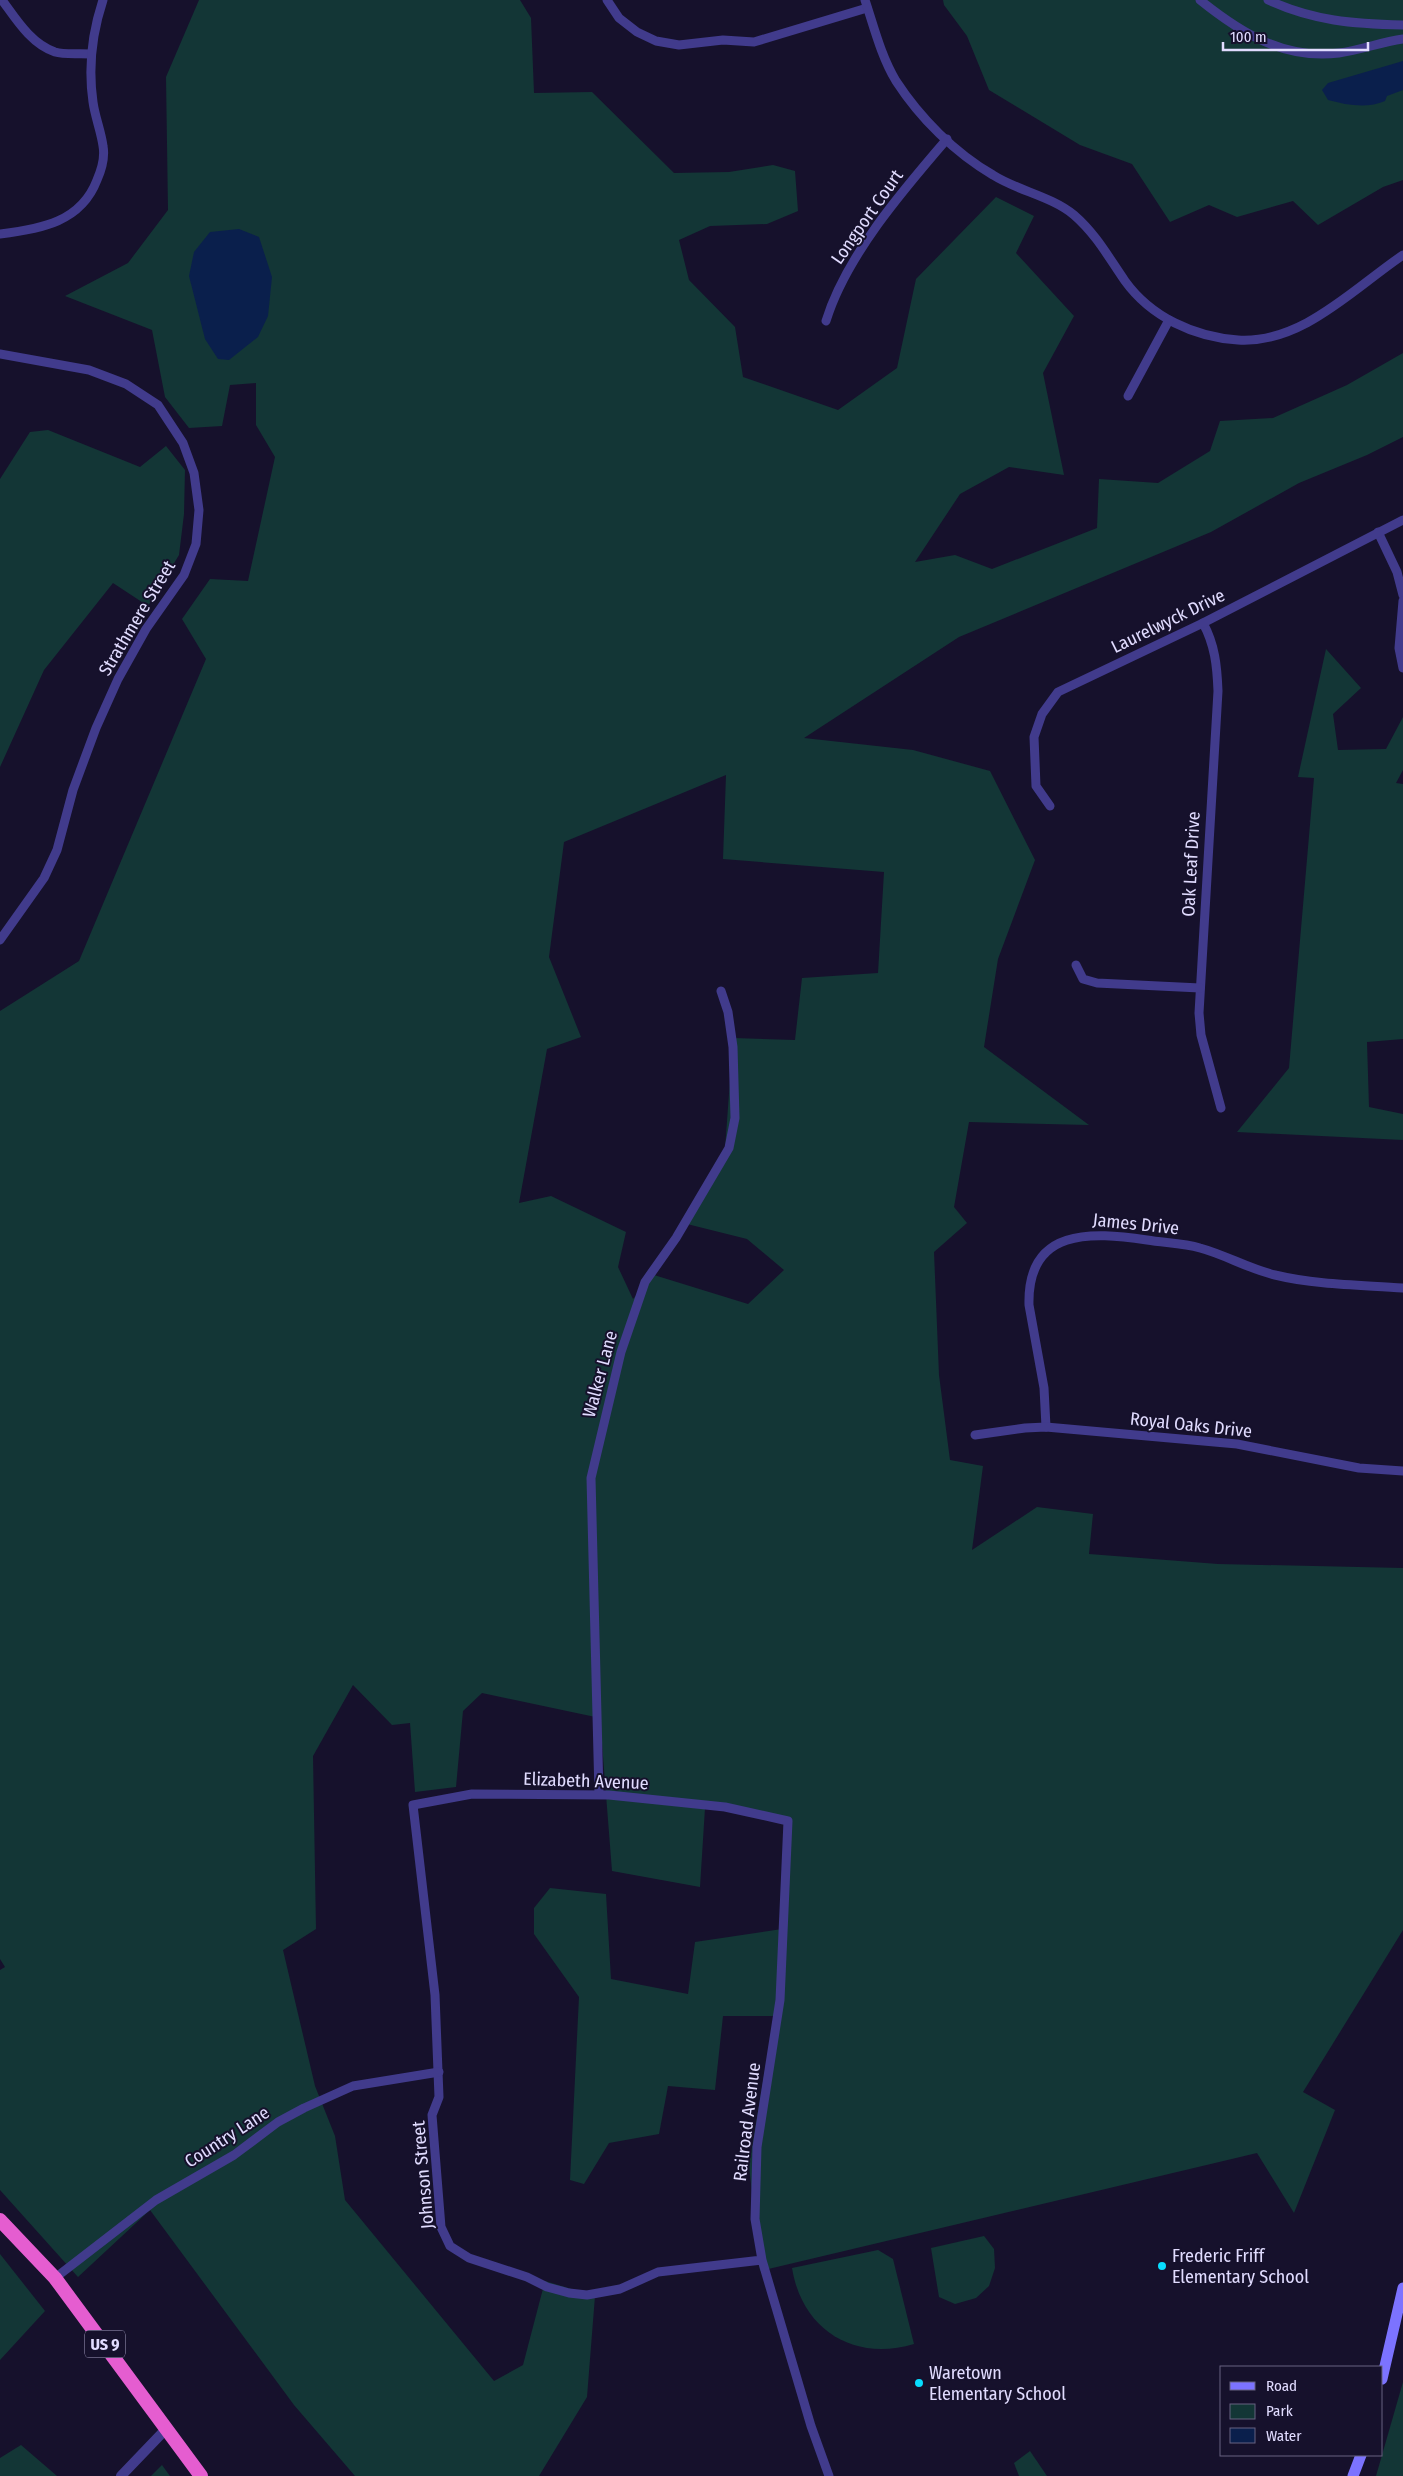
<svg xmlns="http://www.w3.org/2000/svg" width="1403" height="2476" font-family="'Fira Sans Condensed',sans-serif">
	<rect width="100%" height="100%" fill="#16112c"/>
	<g fill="#133636" fill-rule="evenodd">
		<path d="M199,0h321l11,18 3,75 58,-1 82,81 55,-1 44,-7 22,6 3,40 -31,13 -57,2 -31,14 10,40 46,47 8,50 95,33 59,-42 19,-89 80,-82 38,19 -18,37 58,63 -31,57 21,102 -55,-8 -49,27 -45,68 40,-7 37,14 105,-41 2,-49 59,4 52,-32 10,-30 53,-3 74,-33 56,-32v84l-36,18 -68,28 -88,49 -252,105 -155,101 109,12 77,21 45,89 -37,99 -14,88 105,78 -120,-3 -15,85 13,16 -33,29 5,123 11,85 33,6 -11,84 65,-43 56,7 -4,40 129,10 185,4v362l-100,162 32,18 -41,103 -37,-60 -497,118 -11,-106 25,-149h-51l-8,74 -47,-4 -9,48 -50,9 -25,41 -14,-4 9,-183 -45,-63v-26l16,-20 56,6 5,85 77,15 7,-52 87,-13 6,-109 -83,-12 -5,79 -88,-16 -12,-153 -118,-25 -19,18 -7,76 -41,5 -5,-69 -18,2 -39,-40 -40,71 3,173 -33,21 32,136 20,50 10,64 149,181 29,-16 22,-84 50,15 -8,101 -48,79h-184l-61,-71 -144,-195 -72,67 -78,-87v-220l5,-3 -5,-8v-948l79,-50 127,-302 -24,-40 28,-40 38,2 27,-124 -19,-32v-42l-26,2 -8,41 -33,2 -24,-31 -13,-67 -87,-34 63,-33 40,-53 -2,-133zM726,775l-3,84 161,13 -6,101 -76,5 -7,62 -62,-2 -8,111 -38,75 60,15 37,31 -36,34 -94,-29 -21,24 -15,-32 8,-35 -75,-36 -32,7 28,-154 34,-12 -32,-80 15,-115z"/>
		<path d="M943,0h460v180l-20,7 -65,38 -25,-24 -56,16 -28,-12 -39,17 -38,-58 -52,-19 -91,-55 -22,-54 -23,-31z"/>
		<path d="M48,430l92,37 26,-21 19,24 -1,44 -5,41 -31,51 -35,-23 -69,87 -44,97v-288l30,-47z"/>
		<path d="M1326,649l35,39 -28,26 5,36 48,-1 17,-32v53l-7,13 7,1v255l-36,3 2,65 34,7v26l-166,-8 52,-64 25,-290 -16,-1z"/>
		<path d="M984,2236l10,13 1,19 -6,18 -13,12 -21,6 -16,-7 -8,-49z"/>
		<path d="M878,2250l15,9 21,85c-60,18 -112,-14 -122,-76z"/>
		<path d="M0,2254l45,57 -45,49z"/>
		<path d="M1403,2382v94h-27z"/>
		<path d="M21,2445l36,31h-57v-18z"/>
		<path d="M1030,2451l17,25h-28l-5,-13z"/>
		<path d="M162,2465l8,11h-19z"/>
	</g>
	<g fill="#0a1f4c">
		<path d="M1403,61v29l-16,6 -2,5c-18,8 -38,4 -57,-1l-6,-10 6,-7z"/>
		<path d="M239,229l20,8 13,40 -4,39 -10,21 -29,23 -11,-1 -13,-20 -16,-63 5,-24 16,-20z"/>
	</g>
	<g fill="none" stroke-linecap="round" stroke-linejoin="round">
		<g stroke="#413b8c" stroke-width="9">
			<path d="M2,0c14,19 29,44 53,52 10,3 25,1 36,2"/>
			<path d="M607,0l12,18 18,14 19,9 23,4 44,-5 31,2 113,-34"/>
			<path d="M865,0c9,27 16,56 31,81 24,37 59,72 97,94 25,16 58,21 81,40 22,19 35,43 51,66 26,36 69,56 113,59 64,4 116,-52 165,-85"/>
			<path d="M1200,0c41,33 84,60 139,53 22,-3 42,-11 64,-14"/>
			<path d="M1268,0c45,21 86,24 135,25"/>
			<path d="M0,234c41,-5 81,-12 97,-54 4,-9 8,-23 6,-34 -2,-15 -8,-29 -10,-44 -5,-35 -1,-69 10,-102"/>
			<path d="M826,321c20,-65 77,-131 121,-182"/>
			<path d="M0,354l89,16 37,14 32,21 25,38 11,30 5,37 -3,34 -12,31 -38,54 -28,50 -22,49 -23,62 -16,60 -13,28 -44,62"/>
			<path d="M1128,396l41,-76"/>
			<path d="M1378,532l19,40 6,23"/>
			<path d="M1403,601l-4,47 4,20"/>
			<path d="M1203,623c12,22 14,43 15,68l-19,322 2,22 20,73"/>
			<path d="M1050,806l-14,-20 -2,-49 8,-23 16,-22 145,-69 200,-103"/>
			<path d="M1076,965l7,14 14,4 103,5"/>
			<path d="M1046,1427l-2,-39 -15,-83c-2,-78 63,-73 118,-65 18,3 36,3 53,8 26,7 49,21 75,27 41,10 86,10 128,13"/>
			<path d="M975,1435l50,-7 21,-1 191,17 122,24 44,3"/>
			<path d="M599,1794l-8,-316 30,-126 24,-70 31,-44 53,-90 6,-30 -2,-71 -5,-35 -7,-21"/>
			<path d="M762,2260l-104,12 -38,17 -33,6 -18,-2 -22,-6 -20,-10 -58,-19 -19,-12 -9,-19 -9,-112 7,-18 -4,-102 -22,-190 59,-11 137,1 116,12 63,14 -8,179 -23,147 -2,72 7,41 49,166 18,50"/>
			<path d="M55,2278l101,-78 78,-45 44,-33 26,-14 49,-22 86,-14"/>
		</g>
		<path stroke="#413b8c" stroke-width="10" d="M121,2476l45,-47"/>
		<g stroke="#7c73ff" stroke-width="11">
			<path d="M1382,2379l21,-91"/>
			<path d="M1353,2476l8,-21"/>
		</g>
		<path stroke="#e55dd0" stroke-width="14" d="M0,2220l55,58 146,198"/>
	</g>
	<g fill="#08ddff" stroke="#16112c" stroke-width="2">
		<circle cx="1162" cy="2266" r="5"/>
		<circle cx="919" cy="2383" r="5"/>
	</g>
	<g text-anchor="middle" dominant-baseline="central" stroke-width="4" stroke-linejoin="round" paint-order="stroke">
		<rect fill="#16112c" stroke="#a49fc0" stroke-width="1" x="85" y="2330.5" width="40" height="27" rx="4"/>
		<g font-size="16" font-weight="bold" fill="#e1dcff">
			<text x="105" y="2344">US 9</text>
		</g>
		<g font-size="18" fill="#e1dcff" stroke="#16112c">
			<text transform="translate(867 217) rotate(-55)">Longport Court</text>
			<text transform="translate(137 618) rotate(-59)">Strathmere Street</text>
			<text transform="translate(1168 621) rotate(-26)">Laurelwyck Drive</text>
			<text transform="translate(1191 864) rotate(-87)">Oak Leaf Drive</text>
			<text transform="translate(1136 1224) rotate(6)">James Drive</text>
			<text transform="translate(600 1374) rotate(-75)">Walker Lane</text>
			<text transform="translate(1191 1425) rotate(6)">Royal Oaks Drive</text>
			<text transform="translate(586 1781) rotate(2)">Elizabeth Avenue</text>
			<text transform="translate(747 2122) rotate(-83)">Railroad Avenue</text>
			<text transform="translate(227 2137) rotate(-33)">Country Lane</text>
			<text transform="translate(423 2175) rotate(-95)">Johnson Street</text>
		</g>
		<g font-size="18" fill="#e1dcff" stroke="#16112c" text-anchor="start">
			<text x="1172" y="2256">Frederic Friff<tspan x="1172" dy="21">Elementary School</tspan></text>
			<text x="929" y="2373">Waretown<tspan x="929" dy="21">Elementary School</tspan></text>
		</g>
	</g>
	<rect x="1220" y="2366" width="162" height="90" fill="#16112c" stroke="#676280"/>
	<rect x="1230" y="2382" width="25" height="8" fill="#7c73ff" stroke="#676280"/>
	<text x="1266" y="2391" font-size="15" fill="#e1dcff">Road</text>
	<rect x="1230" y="2404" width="25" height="15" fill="#133636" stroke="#676280"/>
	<text x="1266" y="2416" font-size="15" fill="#e1dcff">Park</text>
	<rect x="1230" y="2428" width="25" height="15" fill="#0a1f4c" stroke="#676280"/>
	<text x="1266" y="2441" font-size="15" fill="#e1dcff">Water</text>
	<path d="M1223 42v8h145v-8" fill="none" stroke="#e1dcff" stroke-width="2.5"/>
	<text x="1230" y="42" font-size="15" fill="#e1dcff" stroke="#16112c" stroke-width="4" paint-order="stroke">100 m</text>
</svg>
